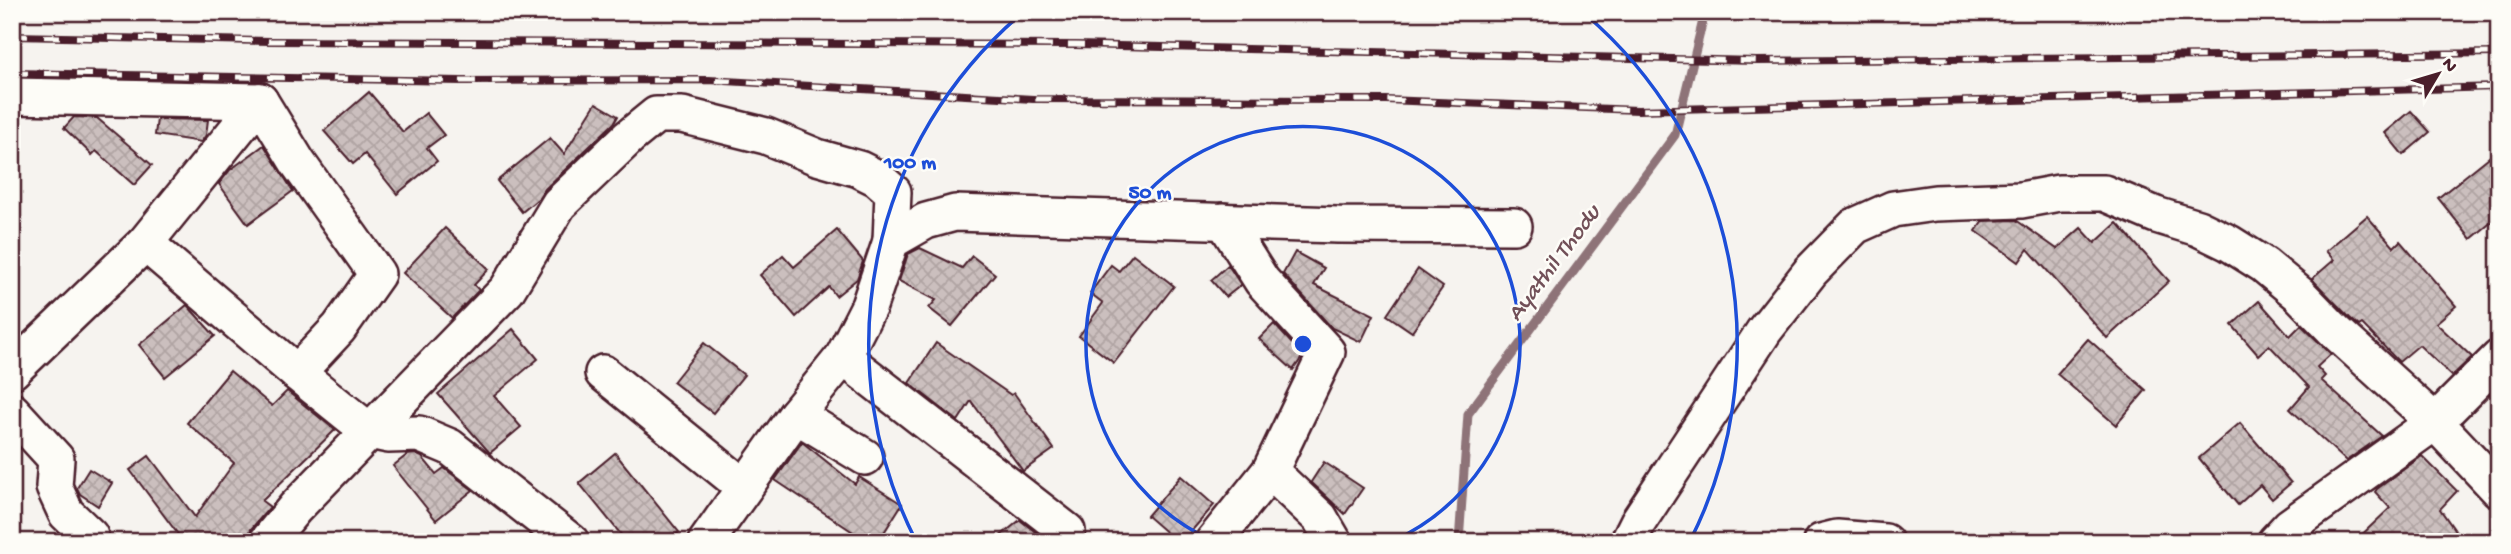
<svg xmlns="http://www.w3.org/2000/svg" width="2511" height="554" font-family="'Gochi Hand',sans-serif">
	<defs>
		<pattern id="building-cross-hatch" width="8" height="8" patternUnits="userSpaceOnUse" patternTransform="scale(1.75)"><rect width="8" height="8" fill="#cbbfbe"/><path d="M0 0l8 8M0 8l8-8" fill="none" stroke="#b0a4a3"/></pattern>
	</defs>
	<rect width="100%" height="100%" fill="#f6f3ef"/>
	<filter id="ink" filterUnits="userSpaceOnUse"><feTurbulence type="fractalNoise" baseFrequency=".0143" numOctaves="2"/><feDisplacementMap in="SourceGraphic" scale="14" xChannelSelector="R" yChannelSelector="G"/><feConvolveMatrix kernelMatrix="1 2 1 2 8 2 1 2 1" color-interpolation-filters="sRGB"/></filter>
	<g filter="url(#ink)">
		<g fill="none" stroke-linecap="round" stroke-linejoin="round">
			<path stroke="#8e7378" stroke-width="9" d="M1459,542l9,-128 207,-279 30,-123"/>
		</g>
		<g fill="url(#building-cross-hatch)" stroke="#4a1f2b" stroke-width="2">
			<path d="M369,92l34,40 23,-19 18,22 -17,13 10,13 -40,33 -32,-40 -12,10 -29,-33z"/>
			<path d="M596,103l22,13 -4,7 -69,66 -6,9 -17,14 -25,-31 53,-43 14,16z"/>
			<path d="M2411,111l19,21 -27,23 -18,-22z"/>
			<path d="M74,117l23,1 55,47 -18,20 -38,-34 -4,4 -28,-27z"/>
			<path d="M157,119l51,1 -2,15 -5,7 -46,-7z"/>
			<path d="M264,145l29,46 -45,33 -29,-40 11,-14z"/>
			<path d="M2499,149v67l-28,23 -33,-41z"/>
			<path d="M2367,216l27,31 6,-6 56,65 -20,17 36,34 -20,19 -33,-31 -20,17 -37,-38 -3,2 -9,-8 -38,-39 22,-19 -8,-9z"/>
			<path d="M2016,220l41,29 24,-21 14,15 22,-20 52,58 -62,57 -79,-89 -9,13 -43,-31 7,-10z"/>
			<path d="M445,228l44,41 -15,16 5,5 -27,28 -49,-45z"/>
			<path d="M837,230l26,31 -6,18 -21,17 -7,-9 -33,30 -36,-42 23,-20 11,12z"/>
			<path d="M920,248l42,20 10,-12 23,18 -43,52 -23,-18 7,-8 -37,-19 9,-27z"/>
			<path d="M1295,252l29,16 -10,17 60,30 -13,27 -29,-14 -49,-54z"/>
			<path d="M1133,254l41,32 -60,77 -35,-27 24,-33 -13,-10 21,-28 8,6z"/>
			<path d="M1228,265l13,20 -15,12 -15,-17z"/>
			<path d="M1418,269l25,18 -31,45 -25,-17z"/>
			<path d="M2259,301l31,35 11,-11 30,29 -14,13 8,9 -4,4 61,56 -36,25 -56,-52 19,-22 -40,-42 -11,10 -26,-30z"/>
			<path d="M187,305l28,31 -50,41 -26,-32z"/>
			<path d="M1274,324l29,32 -10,14 -34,-31z"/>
			<path d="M513,329l25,30 -44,37 27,31 -31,26 -52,-59z"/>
			<path d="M2088,339l58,51 -30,35 -59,-51z"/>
			<path d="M704,343l40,32 -31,38 -40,-31z"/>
			<path d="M936,343l75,52 3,-2 40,56 -31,22 -52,-70 -13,20 -49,-38z"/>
			<path d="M230,371l42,35 15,-15 48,39 -73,71 8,6 -19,22 -4,13h-70l3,-5 -50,-67 19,-14 46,61 39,-54 -47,-40z"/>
			<path d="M2240,423l51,60 -19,16 -12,-14 -22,20 -39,-47z"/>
			<path d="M802,442l53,42 4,-7 43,27 -24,38h-10l-93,-62z"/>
			<path d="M615,453l64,79 -12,10h-40l-48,-59z"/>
			<path d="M415,454l7,3 14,17 8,-6 29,22 -37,30 -43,-54 14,-11z"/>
			<path d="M2422,456l35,35 -17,18 23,33h-109l36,-34 -15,-16 2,-3z"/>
			<path d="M1324,462l39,26 -18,26 -34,-32z"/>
			<path d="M89,469l23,14 -14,23 -18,-12 -3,-6z"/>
			<path d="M1181,476l33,29 -32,37h-5l-30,-26z"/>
			<path d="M1020,520l23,18 3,4h-53z"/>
		</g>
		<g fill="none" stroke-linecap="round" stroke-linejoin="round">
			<defs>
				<g id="minor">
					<path d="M12,96l248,5"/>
					<path d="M260,101l38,62 79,111 -38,54 -42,45"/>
					<path d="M1224,221l38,60 65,71 -57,119 50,47 14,24"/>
					<path d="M145,243l152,130 72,58 19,4 31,-1 31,13 121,95"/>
					<path d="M843,357l224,174"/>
					<path d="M12,371l133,-128 115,-142"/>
					<path d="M603,373l141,114"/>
					<path d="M12,411l44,48 -2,28 12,26 24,23"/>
					<path d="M796,415l69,42"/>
					<path d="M267,542l28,-34 212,-218 52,-86 70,-67 27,-22h26l84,21 51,21 42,12 18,9 16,14 -2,49"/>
					<path d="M706,542l90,-127 47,-58 26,-51 22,-65 35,-20 29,-8 383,12 176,1"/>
					<path d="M1213,542l57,-71"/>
					<path d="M1628,542l10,-20 126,-191 47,-60 44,-45 38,-17 42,-6 86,-3 38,-7h45l52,22 42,13 31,15 35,22 35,29 37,38 99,90 64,68"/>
					<path d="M1821,542l16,-4 48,4"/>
					<path d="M2275,542l15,-16 145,-104 64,-64"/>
				</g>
			</defs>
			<use href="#minor" stroke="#4a1f2b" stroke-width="40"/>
			<use href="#minor" stroke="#fdfcf7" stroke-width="35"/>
			<defs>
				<g id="rail">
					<path d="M12,36l258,5 806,4 680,16 743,-8"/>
					<path d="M12,73l449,8 248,-1 324,19 353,1 252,10 861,-23"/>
				</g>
			</defs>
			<use href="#rail" stroke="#4a1f2b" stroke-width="8"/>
			<use href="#rail" stroke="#fdfcf7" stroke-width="5" stroke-dasharray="16" stroke-linecap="butt"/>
		</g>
	</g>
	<g fill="none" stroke="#1d4ed8" stroke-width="3.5">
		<path d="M1213 541A217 217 0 1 1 1393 541"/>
		<path d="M916 541A434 434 0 0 1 1021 14M1585 14A434 434 0 0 1 1690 541"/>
	</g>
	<g text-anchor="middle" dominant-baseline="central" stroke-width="5" stroke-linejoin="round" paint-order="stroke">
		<g font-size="24" font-style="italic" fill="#725058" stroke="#fdfcf7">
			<text transform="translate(1555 264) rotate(-53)">Ayathil Thodu</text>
		</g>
	</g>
	<circle cx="1303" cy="344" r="10" fill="#1d4ed8" stroke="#fdfcf7" stroke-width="3.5"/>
	<g font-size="21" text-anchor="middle" font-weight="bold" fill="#1d4ed8" stroke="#fdfcf7" stroke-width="5" stroke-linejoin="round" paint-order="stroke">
		<text x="910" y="168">100 m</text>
		<text x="1150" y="198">50 m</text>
	</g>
	<rect width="2511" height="554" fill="none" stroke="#fdfcf7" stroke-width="42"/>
	<rect x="21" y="21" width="2469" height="512" fill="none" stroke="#4a1f2b" stroke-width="2.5" filter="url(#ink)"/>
	<g transform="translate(2438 74) rotate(52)" stroke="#fdfcf7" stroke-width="5" paint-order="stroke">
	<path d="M0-5L12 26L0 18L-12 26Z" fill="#4a1f2b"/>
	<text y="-10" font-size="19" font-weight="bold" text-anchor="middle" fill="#4a1f2b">N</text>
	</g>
</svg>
